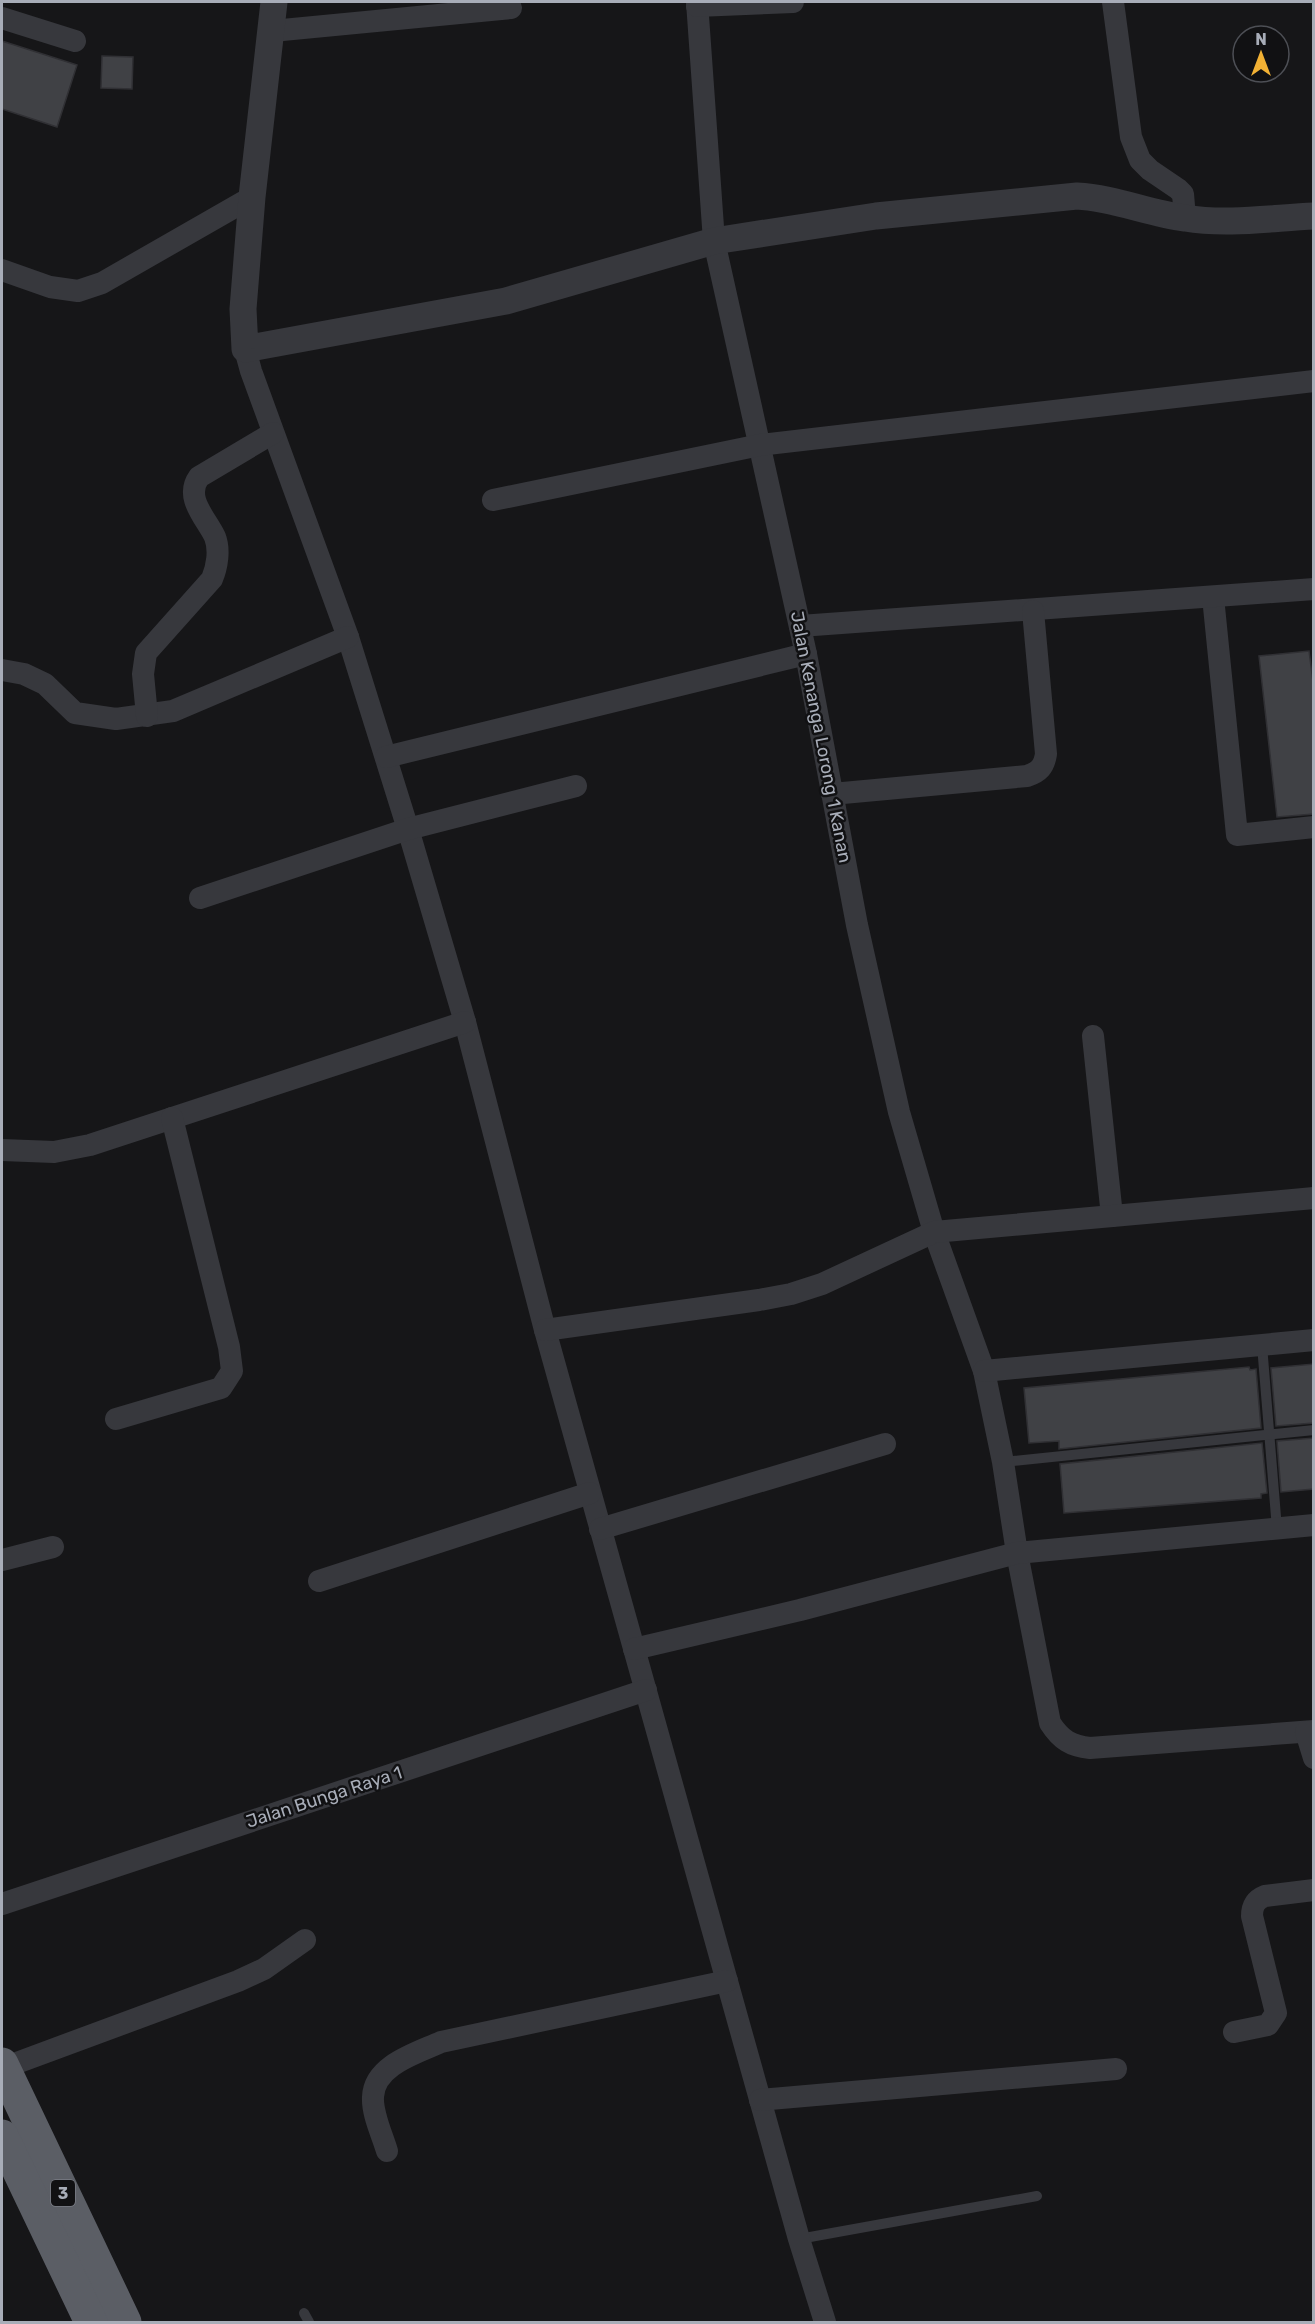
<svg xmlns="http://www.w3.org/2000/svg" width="1315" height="2324" font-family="Rubik,sans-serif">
	<rect width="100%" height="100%" fill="#161618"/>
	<g fill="#404145" stroke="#303034" stroke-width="1.5">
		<path d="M2,41l75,24 -20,62 -55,-18z"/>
		<path d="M102,56l31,1 -1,32 -31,-1z"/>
		<path d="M1309,651l5,38v125l-37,3 -18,-161z"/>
		<path d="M1314,1364v59l-38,3 -5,-58z"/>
		<path d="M1249,1367l1,3 6,-1 5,59 -202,21v-8l-30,2 -5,-55z"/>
		<path d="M1314,1438v51l-33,3 -4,-51z"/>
		<path d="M1262,1443l5,50 -6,1v4l-197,15 -4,-49z"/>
	</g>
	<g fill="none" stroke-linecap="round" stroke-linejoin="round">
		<g stroke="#37383d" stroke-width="10">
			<path d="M1262,1345l15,184"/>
			<path d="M1003,1462l311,-32"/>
			<path d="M799,2239l238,-43"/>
			<path d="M304,2313l5,9"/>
		</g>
		<g stroke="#37383d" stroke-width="22">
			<path d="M697,2l17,239 92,413 51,271 42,187 35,120 50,139 19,91 14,91 33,170c11,17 21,23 40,25l224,-17"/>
			<path d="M1113,2l18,135 9,23 10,10 28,19 5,5 2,24"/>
			<path d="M697,6l96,-4"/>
			<path d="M2,18l73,23"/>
			<path d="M272,31l239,-23"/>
			<path d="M2,270l48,17 28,4 24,-8 150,-86"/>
			<path d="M245,349l6,22 97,266 60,192 57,193 80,308 254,909 26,83"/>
			<path d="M493,500l267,-55 554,-64"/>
			<path d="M1213,597l24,238 77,-8"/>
			<path d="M800,626l514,-37"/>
			<path d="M2,670l22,4 21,10 30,29 41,6 57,-8 175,-74"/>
			<path d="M147,716l-4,-42 3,-21 66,-74c5,-12 8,-29 3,-42 -9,-19 -31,-39 -16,-60l74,-44"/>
			<path d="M386,757l420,-103"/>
			<path d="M832,794l195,-18c12,-4 17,-9 19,-22l-13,-143"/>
			<path d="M200,898l208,-69 168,-43"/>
			<path d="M1093,1036l19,180"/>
			<path d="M2,1150l52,2 36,-7 375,-123"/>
			<path d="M545,1330l214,-30 32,-6 31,-10 112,-52 380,-34"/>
			<path d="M984,1371l330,-31"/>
			<path d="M116,1419l105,-31 11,-17 -3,-24 -57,-229"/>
			<path d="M600,1529l285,-85"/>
			<path d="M2,1560l51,-13"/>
			<path d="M319,1581l271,-88"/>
			<path d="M634,1649l166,-39 217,-57 297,-28"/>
			<path d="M1306,1732l8,26"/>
			<path d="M2,1904l644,-214"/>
			<path d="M1234,2032l34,-7 8,-12 -24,-97c0,-10 3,-16 13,-20l49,-6"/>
			<path d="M3,2068l235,-87 26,-12 41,-29"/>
			<path d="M760,2100l356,-31"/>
			<path d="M387,2151c-5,-17 -15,-37 -14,-54 1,-32 44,-44 68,-55l286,-61"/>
		</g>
		<path stroke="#37383d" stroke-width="27" d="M274,2l-22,195 -9,112 2,40 261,-48 208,-60 162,-25 201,-20c37,2 71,17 108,22 42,7 86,0 129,-2"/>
		<g stroke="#5b5e65" stroke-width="33">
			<path d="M2,2064l123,258"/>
			<path d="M2,2136l89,186"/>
		</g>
	</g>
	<g text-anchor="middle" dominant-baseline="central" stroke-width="5" stroke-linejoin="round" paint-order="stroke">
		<rect fill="#111113" stroke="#7b7e86" stroke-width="1.5" x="51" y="2180" width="24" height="26" rx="4.5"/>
		<g font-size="16" font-weight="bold" fill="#a8adb8">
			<text x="63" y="2193">3</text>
		</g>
		<g font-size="18" fill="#a8adb8" stroke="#111113">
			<text transform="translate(821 737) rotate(79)">Jalan Kenanga Lorong 1 Kanan</text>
			<text transform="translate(324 1797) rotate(-18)">Jalan Bunga Raya 1</text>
		</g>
	</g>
	<rect width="1315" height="2324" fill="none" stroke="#a8adb8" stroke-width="6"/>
	<g transform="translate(1261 54)"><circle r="28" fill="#111113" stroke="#4d4f55" stroke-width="1.5"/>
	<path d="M0-4.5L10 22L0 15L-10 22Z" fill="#f2b134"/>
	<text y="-9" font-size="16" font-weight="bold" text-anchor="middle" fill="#a8adb8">N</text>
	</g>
</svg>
